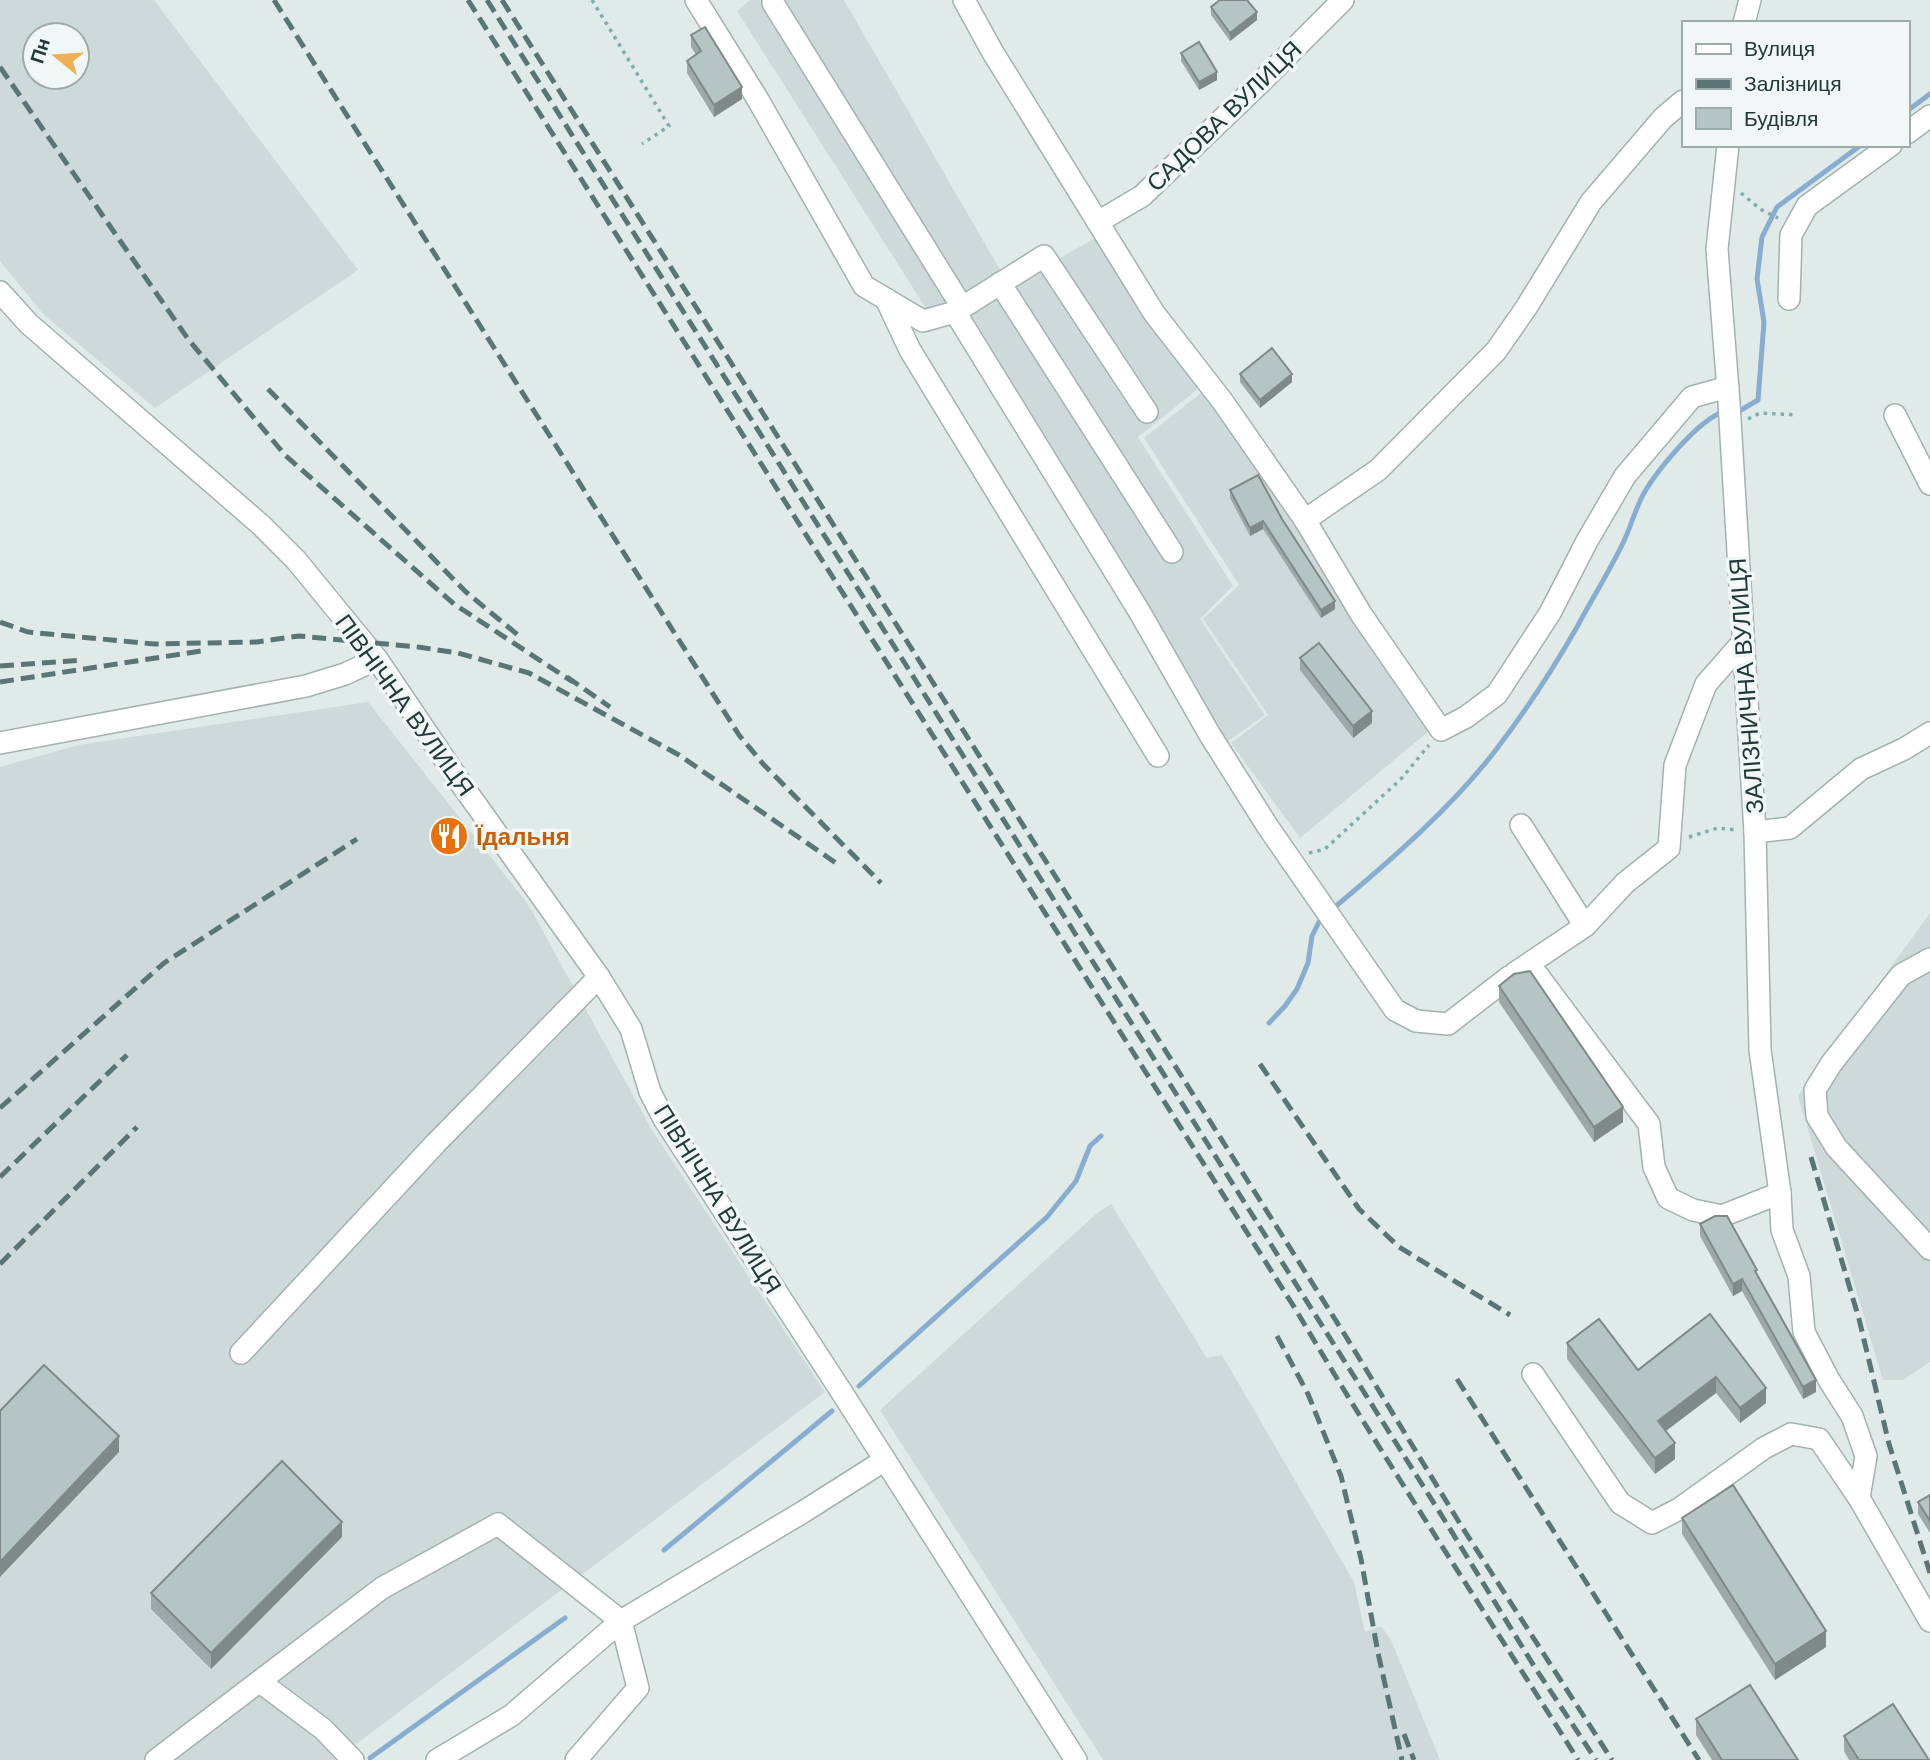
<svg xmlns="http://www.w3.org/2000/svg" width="1930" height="1760" font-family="Helvetica,sans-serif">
	<rect width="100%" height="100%" fill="#e0ebe9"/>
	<g fill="#cedad9" fill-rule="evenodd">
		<path d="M0,0h154l204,270 -203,138 -111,-93 -44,-54zM77,35v42h-42v-42z"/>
		<path d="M750,0h94l166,287 85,-49 104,150 -61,49 95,149 -33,33 65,96 -51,36 -260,-422 -27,-19 -190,-299z"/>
		<path d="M1206,389l223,342 -129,107 -69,-95 37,-28 -65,-96 36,-34 -95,-147z"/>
		<path d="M368,702l160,202 124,226 173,262 -490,368h-335v-993l78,-22z"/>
		<path d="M1930,913v449l-27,18h-20l-85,-284z"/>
		<path d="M1111,1204l96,154 15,-3 132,227 11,50 16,-6 10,14 49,120h-337l-223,-350 216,-196z"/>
	</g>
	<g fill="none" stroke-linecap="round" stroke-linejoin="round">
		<g stroke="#88adcf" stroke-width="5">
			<path d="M1907,111l23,-17"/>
			<path d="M1741,410l17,-10 6,-78 -7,-43 5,-42 15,-30 84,-62"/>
			<path d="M1336,906c54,-45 116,-99 159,-155 30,-39 58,-82 82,-124 15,-28 32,-55 46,-84 7,-14 11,-30 18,-44 12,-25 53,-73 77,-85"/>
			<path d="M1269,1023l16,-17 12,-17 11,-26 4,-27 8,-16"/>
			<path d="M859,1386l188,-169 29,-36 14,-35 11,-10"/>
			<path d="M664,1550l168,-139"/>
			<path d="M370,1758l195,-140"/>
		</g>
		<defs>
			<g id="minor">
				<path d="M696,0l61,98 107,188 59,35 32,-9 184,299 71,124 58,92 127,183 21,11 32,3 61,-47 27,-4 113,151 5,43 14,31 25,12 29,6 58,-23"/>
				<path d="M964,0l28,51 162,262 69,89 82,118 56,94 80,116 25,-13 31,-23 53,-81 37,-72 38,-65 67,-79 36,-10"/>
				<path d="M773,3l189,304"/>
				<path d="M1744,23l6,-23"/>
				<path d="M1907,133l23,-17"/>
				<path d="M1728,145l-11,104 12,154 26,429 5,218 20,143 2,37 17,46 5,56 25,48 23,36 14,40 -7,42"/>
				<path d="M1098,222l44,-26 118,-113 83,-83"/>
				<path d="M1000,283l172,269"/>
				<path d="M0,292l29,32 232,201 35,35 81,99 85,126 137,192 32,52 19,63 14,27 177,272 235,369"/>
				<path d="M886,299l24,51 248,406"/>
				<path d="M1789,299l2,-64 16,-29 84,-61"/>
				<path d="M955,312l89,-56 103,156"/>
				<path d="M1895,415l35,69"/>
				<path d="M1305,520l73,-50 118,-119 30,-43 65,-106 72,-84 20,-17"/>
				<path d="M0,743l306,-57 39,-12 32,-15"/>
				<path d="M1521,825l64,101"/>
				<path d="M1755,832l35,-4 71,-59 43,-20 26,-16"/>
				<path d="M1930,959l-29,16 -70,89 -16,26 2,26 19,31 94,102"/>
				<path d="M1515,973l70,-47 40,-43 44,-35 6,-83 31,-81 37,-42"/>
				<path d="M241,1353l195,-210 163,-166"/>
				<path d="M1533,1374l87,129 32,20 27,-14 85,-61 27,-14 28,5 40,59 71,123"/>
				<path d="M260,1682l63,47 30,31"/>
				<path d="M156,1760l226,-172 116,-64 123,97 17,67 -62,72"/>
				<path d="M437,1760l75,-45 109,-94 182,-109 82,-52"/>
			</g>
		</defs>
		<use href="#minor" stroke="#a3b2b1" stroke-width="24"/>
		<g stroke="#81adae" stroke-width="3.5" stroke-dasharray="3.5 5" stroke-linecap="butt">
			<path d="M592,0l77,126 -27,18"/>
			<path d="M1741,193l19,16 18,9"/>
			<path d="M1748,419l12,-6 37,2"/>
			<path d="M1689,837l29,-9 18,2"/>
			<path d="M1309,853l16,-4 76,-70 28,-34"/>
		</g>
		<use href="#minor" stroke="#fff" stroke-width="21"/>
		<g stroke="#5b7576" stroke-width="5" stroke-dasharray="14 7" stroke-linecap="butt">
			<path d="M274,0l465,735 25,30 117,118"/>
			<path d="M468,0l828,1310c90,153 188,300 282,450"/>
			<path d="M487,0l955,1516 92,150 62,94"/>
			<path d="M502,0l843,1335 117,192 150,233"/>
			<path d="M0,67l188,272 97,116 169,149 119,78"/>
			<path d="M268,389l198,203 53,44"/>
			<path d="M0,622l28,10 126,12 103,-2 42,-6 119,11 40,6 71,20 150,82 157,108"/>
			<path d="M0,666l83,-6"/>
			<path d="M567,677l43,30"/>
			<path d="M0,682l201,-31"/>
			<path d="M1260,1064l99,145 40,38 111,68"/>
			<path d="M0,1108l164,-145 193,-124"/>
			<path d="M1811,1157l48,162 30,125 41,129"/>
			<path d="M0,1177l127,-122"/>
			<path d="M0,1264l137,-137"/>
			<path d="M1277,1336l31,58 33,82 20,83 17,94 24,107"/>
			<path d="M1457,1379l242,381"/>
			<path d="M1404,1734l10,26"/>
		</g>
	</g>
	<g fill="#9ca9a8">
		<path d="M1211,7l46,13 -27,21 -19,-26z"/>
		<path d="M691,35l51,64 -28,18 -27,-44v-12l9,-6 -5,-8z"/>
		<path d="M1181,53l36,27 -18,10 -18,-29z"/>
		<path d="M1240,374l52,8 -32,26 -20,-26z"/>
		<path d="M1230,490l52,29 53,90 -14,9 -58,-89 -13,7 -20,-38z"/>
		<path d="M1300,658l72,65 -19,15 -53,-68z"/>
		<path d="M1499,986l124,136 -29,20 -95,-140z"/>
		<path d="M1700,1224l57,51 59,117 -13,7 -61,-108 -9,5 -33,-60z"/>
		<path d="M1710,1314l56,89 -26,20 -24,-30 -51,38 10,28 -20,15 -88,-115v-16l71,27z"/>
		<path d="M1930,1495v38l-12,-19v-12z"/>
		<path d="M1682,1518l144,129 -51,33 -93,-146z"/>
		<path d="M342,1537l-131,132 -60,-60v-16z"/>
		<path d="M1696,1719l102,41h-86l-16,-25z"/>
		<path d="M1844,1736l85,24h-80l-5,-9z"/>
	</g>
	<g fill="#7f8a88">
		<path d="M1257,12v8l-27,21v-8z"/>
		<path d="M1217,72v8l-18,10v-8z"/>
		<path d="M742,87v12l-28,18v-12z"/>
		<path d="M1292,374v8l-32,26v-8z"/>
		<path d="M1263,521v8l-13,7v-8z"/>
		<path d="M1335,601v8l-14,9v-8z"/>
		<path d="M1372,711v12l-19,15v-12z"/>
		<path d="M1623,1107v15l-29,20v-15z"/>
		<path d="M1742,1279v12l-9,5v-12z"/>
		<path d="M1716,1377v16l-58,44v-16z"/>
		<path d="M1816,1380v12l-13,7v-12z"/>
		<path d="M1766,1388v15l-26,20v-15z"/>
		<path d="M119,1436v16l-119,125v-15z"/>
		<path d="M1675,1443v16l-20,15v-16z"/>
		<path d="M342,1522v15l-131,132v-16z"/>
		<path d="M1826,1631v16l-51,33v-16z"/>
	</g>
	<g fill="#b5c5c3" stroke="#7f8a88" stroke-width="2">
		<path d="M1220,0h27l10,12 -27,21 -19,-26z"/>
		<path d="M705,27l37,60 -28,18 -27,-44 14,-10 -10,-16z"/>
		<path d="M1199,42l18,30 -18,10 -18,-29z"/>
		<path d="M1272,348l20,26 -32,26 -20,-26z"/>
		<path d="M1258,475l24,44 53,82 -14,9 -58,-89 -13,7 -20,-38z"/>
		<path d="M1319,643l53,68 -19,15 -53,-68z"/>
		<path d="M1530,971l93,136 -29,20 -95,-141 15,-12z"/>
		<path d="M1715,1216h12l30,54 -2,1 61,109 -13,7 -61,-108 -9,5 -33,-60z"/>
		<path d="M1710,1314l56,74 -26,20 -24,-31 -58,44 17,22 -20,15 -88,-115 32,-24 39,51z"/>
		<path d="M44,1365l75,71 -119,126v-151z"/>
		<path d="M282,1461l60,61 -131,131 -60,-60z"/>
		<path d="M1733,1485l93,146 -51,33 -93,-146z"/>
		<path d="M1930,1495v26l-12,-19z"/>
		<path d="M1750,1685l48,75h-76l-26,-41z"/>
		<path d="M1893,1704l36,56h-70l-15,-24z"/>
	</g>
	<defs>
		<symbol id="restaurant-disc" viewBox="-11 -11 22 22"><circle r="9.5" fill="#e8710a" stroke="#f0f7f6"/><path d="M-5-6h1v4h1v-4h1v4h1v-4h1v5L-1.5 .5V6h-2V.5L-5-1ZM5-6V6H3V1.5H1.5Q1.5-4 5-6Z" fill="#fff"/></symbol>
	</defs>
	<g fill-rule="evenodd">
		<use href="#restaurant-disc" x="427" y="814" width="44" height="44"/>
	</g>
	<g text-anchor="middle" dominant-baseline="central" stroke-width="7" stroke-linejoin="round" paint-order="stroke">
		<g font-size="24" fill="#21393a" stroke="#f0f7f6">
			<text transform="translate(1224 116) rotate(-44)">САДОВА ВУЛИЦЯ</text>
			<text transform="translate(1746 686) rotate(-94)">ЗАЛІЗНИЧНА ВУЛИЦЯ</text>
			<text transform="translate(405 705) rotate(54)">ПІВНІЧНА ВУЛИЦЯ</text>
			<text transform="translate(718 1199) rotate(58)">ПІВНІЧНА ВУЛИЦЯ</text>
		</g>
		<g font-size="24" font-weight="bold" fill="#c56008" stroke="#f0f7f6" text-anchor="start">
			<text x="476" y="836">Їдальня</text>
		</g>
	</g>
	<rect x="1682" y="21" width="228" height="126" fill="#f0f7f6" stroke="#9dabab" stroke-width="2"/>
	<rect x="1696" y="44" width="35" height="10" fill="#ffffff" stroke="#9dabab" stroke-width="2"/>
	<text x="1744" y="56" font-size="21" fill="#21393a">Вулиця</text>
	<rect x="1696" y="79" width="35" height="10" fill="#5b7576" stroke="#9dabab" stroke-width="2"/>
	<text x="1744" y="91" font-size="21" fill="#21393a">Залізниця</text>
	<rect x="1696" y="108" width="35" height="21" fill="#b5c5c3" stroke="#9dabab" stroke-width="2"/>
	<text x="1744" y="126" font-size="21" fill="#21393a">Будівля</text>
	<g transform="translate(56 56) rotate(288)"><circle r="33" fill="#f0f7f6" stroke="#9dabab" stroke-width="2"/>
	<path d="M0-5L12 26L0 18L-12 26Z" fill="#efaf59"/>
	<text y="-10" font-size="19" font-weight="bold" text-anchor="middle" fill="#21393a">Пн</text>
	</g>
</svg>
